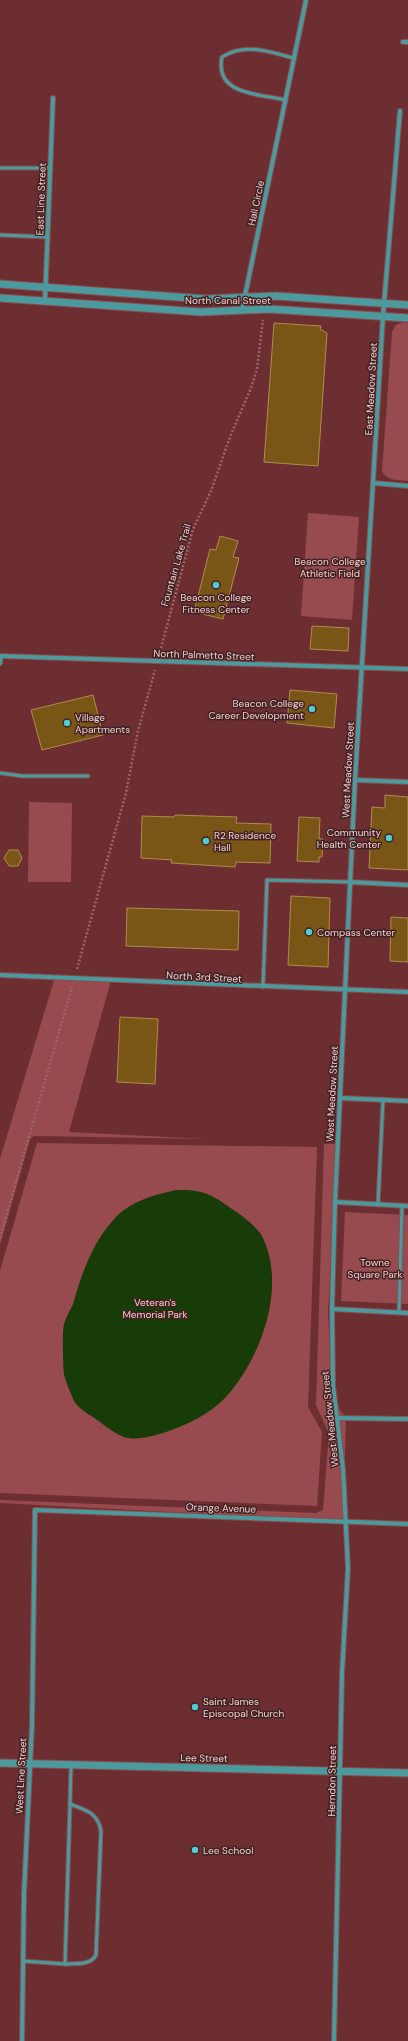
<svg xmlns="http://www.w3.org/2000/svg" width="408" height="2041" font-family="'DM Sans',sans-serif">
	<rect width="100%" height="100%" fill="#6d2e32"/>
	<g fill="#984b4f">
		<path d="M403,322l5,1v158c-10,-1 -21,0 -26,-10l10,-139 4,-7z"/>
		<path d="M308,513l51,4 -7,103 -51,-4z"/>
		<path d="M29,802l43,1 -1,79h-43z"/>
		<path d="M55,977l56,3 -42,152 138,7 -173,-3 -4,3 -30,106v-86z"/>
		<path d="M37,1143l280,4 -9,260 14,25 -5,74 -317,-13v-222z"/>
		<path d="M324,1144h14l-10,168 4,87 14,19 -3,103 -343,-18v-3l316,13 7,-3 6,-77 -13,-28z"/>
		<path d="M345,1212l63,3v89l-67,-3z"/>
	</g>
	<path fill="#183c07" d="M176,1190c28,-1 37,5 59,21 9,6 23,17 28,27 24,51 -3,122 -38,160 -15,16 -39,27 -59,34 -13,4 -29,9 -42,5 -11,-4 -22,-14 -31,-20 -5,-3 -13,-8 -17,-13 -3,-4 -11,-24 -12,-30 -1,-7 -2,-43 0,-50 2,-7 6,-13 9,-20 9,-31 19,-61 42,-86 16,-17 39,-23 61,-28z"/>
	<g fill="#795616" stroke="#b08b4f">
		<path d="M274,323l47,3 -1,3 7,4 -9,133 -54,-4z"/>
		<path d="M220,536l18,5 -5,16 6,1 -16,61 -29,-7 16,-63 6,1z"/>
		<path d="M312,626l37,2 -1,23 -38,-2z"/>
		<path d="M290,690l47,4 -3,34 -47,-5z"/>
		<path d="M93,695l10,40 -61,15 -11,-40z"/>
		<path d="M385,795l23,2v73l-39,-2 3,-61 13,1z"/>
		<path d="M175,815l62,2 -1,6 35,1 -1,39 -34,-1 -1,5 -64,-4 1,-3 -31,-2 1,-42 32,1z"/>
		<path d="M299,817l21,1 -1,21h4l-1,18h-3v5l-22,-1z"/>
		<path d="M9,850h9l4,8 -4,8h-9l-5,-8z"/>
		<path d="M291,896l39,2 -2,69 -40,-2z"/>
		<path d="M127,908l112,3 -1,39 -112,-4z"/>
		<path d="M391,917l17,1v44l-18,-1z"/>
		<path d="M120,1017l38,2 -3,65 -38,-2z"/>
	</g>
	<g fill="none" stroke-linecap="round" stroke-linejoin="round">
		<defs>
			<g id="service">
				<path d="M286,100c-27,-6 -72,-5 -64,-43 23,-15 47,-5 72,1"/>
				<path d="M0,168h51"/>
				<path d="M0,235l48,2"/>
				<path d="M0,773l22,3h66"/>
				<path d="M263,987l4,-107 83,2"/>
				<path d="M378,1204l5,-104"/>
				<path d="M399,1312l3,-106"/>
				<path d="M23,1961l42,3 5,-160"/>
				<path d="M65,1964c11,-1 25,2 31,-9l5,-124c-3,-18 -15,-21 -31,-27l1,-38"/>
			</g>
			<g id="minor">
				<path d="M403,42h5"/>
				<path d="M45,301l8,-203"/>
				<path d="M242,310l64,-310"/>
				<path d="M374,483l34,3"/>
				<path d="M0,656l408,13"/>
				<path d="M0,663l1,-7"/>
				<path d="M355,780l53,2"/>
				<path d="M350,882l58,3"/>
				<path d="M0,975l408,17"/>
				<path d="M340,1098l68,3"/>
				<path d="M335,1202l73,4"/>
				<path d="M332,1309l76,4"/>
				<path d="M336,1418l72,1"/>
				<path d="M22,2041l2,-147 8,-168 3,-216 373,14"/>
				<path d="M334,2041l8,-368 6,-105 -5,-99 -10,-84 -1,-76 3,-107 20,-422 28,-464 17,-205"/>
			</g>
			<g id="tertiary">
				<path d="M0,284l205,15 71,-3 132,9"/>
				<path d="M0,298l201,14 68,-3 139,9"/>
				<path d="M0,1763l408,10"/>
			</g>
		</defs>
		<use href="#service" stroke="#884e51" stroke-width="5"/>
		<use href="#minor" stroke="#884e51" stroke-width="6"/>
		<use href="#tertiary" stroke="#884e51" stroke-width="9"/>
		<g stroke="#9c6568" stroke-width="2.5" stroke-dasharray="2 2" stroke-linecap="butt">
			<path d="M160,652l33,-123 18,-38 19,-54 21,-49 6,-19 6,-49"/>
			<path d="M77,969l49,-176 12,-62 17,-61"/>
			<path d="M0,1238l72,-251"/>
		</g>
		<use href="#service" stroke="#4b9a9d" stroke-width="3"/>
		<use href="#minor" stroke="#4b9a9d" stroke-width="4"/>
		<use href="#tertiary" stroke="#4b9a9d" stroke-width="7"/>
	</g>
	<g fill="#52ccd0" stroke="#3f2223" stroke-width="1.5">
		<circle cx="216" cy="585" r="4"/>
		<circle cx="312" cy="709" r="4"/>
		<circle cx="67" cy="723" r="4"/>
		<circle cx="389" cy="838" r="4"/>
		<circle cx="206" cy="841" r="4"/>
		<circle cx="309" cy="932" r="4"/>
		<circle cx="195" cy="1707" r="4"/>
		<circle cx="195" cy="1850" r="4"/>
	</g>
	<g text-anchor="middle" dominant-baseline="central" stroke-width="3" stroke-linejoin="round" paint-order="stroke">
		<g font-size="10" fill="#f6cece" stroke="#3f2223">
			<text transform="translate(41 199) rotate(-88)">East Line Street</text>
			<text transform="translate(256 203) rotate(-78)">Hall Circle</text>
			<text x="228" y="300">North Canal Street</text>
			<text transform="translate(371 389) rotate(-87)">East Meadow Street</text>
			<text transform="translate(176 565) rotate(-74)">Fountain Lake Trail</text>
			<text transform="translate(204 655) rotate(2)">North Palmetto Street</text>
			<text transform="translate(348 770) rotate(-87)">West Meadow Street</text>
			<text transform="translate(204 977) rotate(3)">North 3rd Street</text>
			<text transform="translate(332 1094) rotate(-87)">West Meadow Street</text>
			<text transform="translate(330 1419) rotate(-96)">West Meadow Street</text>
			<text transform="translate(221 1508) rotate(2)">Orange Avenue</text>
			<text transform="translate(204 1758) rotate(1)">Lee Street</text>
			<text transform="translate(21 1776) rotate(-87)">West Line Street</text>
			<text transform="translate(332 1781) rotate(-89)">Herndon Street</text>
		</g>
		<g font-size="10" fill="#fdcbcb" stroke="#3f2223">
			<text x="330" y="561">Beacon College<tspan x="330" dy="12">Athletic Field</tspan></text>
			<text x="375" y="1262">Towne<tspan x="375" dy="12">Square Park</tspan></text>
			<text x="155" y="1302">Veteran's<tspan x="155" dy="12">Memorial Park</tspan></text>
		</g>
		<g font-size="10" fill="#f6cece" stroke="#3f2223" text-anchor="start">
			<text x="216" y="597" text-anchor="middle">Beacon College<tspan x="216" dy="12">Fitness Center</tspan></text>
			<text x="304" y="703" text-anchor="end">Beacon College<tspan x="304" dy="12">Career Development</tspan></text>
			<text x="75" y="717">Village<tspan x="75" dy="12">Apartments</tspan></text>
			<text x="381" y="832" text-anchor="end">Community<tspan x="381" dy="12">Health Center</tspan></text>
			<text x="214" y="835">R2 Residence<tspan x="214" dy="12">Hall</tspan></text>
			<text x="317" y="932">Compass Center</text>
			<text x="203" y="1701">Saint James<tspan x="203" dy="12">Episcopal Church</tspan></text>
			<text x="203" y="1850">Lee School</text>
		</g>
	</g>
</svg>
